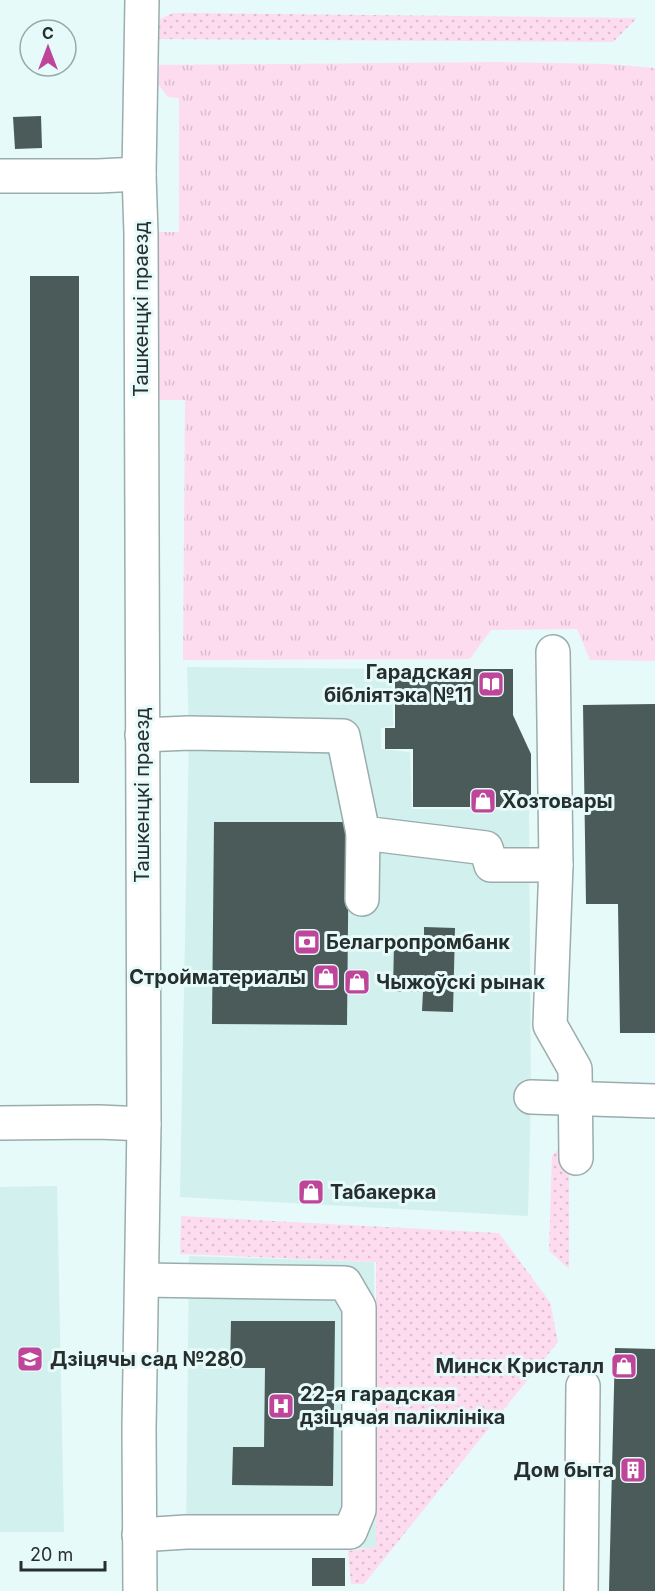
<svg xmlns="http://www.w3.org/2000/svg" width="655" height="1591" font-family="Inter,sans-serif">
	<defs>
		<pattern id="grass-dots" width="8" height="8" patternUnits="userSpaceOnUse" patternTransform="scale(1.5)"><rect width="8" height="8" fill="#fedcf0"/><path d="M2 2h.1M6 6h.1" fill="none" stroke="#dabdce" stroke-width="1.8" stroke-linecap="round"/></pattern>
		<pattern id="park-tufts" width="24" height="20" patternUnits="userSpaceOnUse" patternTransform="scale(1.5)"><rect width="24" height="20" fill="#fedcf0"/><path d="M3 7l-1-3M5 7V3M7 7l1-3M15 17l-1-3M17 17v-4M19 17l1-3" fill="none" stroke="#dabdce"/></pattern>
	</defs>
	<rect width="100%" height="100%" fill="#e6faf9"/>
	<g fill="#d2f0ee">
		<path d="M187,667l205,2 1,57 -12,2v21l29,3 2,57 117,1 2,287 -3,119 -348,-19 9,-464z"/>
		<path d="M57,1186l7,346h-64v-345z"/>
		<path d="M189,1256l185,6 2,286 -190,1z"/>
	</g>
	<g fill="url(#grass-dots)">
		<path d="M173,13h23l441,5 -24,24 -456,-3 3,-20z"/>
		<path d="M569,1137v132l-20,-18 3,-95z"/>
		<path d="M181,1216l318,17 51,69 8,40 -194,242h-13l-3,-33 28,-4v-285l-196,-8z"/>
	</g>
	<path fill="url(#park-tufts)" d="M497,62l111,2 47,4v593l-65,-1 -13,-31 -86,1 -21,29 -287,1 2,-260h-32l-3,-168h29v-134l-11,-1 -14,-18 1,-14z"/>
	<g fill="#4a5b5a">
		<path d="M41,116l1,32 -27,1 -2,-32z"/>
		<rect x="30" y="276" width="49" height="507"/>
		<path d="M395,669h118v46l18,39v53h-118v-58h-28v-21h10z"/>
		<path d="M655,704v329h-35l-2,-129h-32l-3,-199z"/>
		<path d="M214,822h135l-2,203 -135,-1z"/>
		<path d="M424,927l31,1 -2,84 -31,-1 1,-19h-30l1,-50 30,1z"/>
		<path d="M231,1321h104l-2,165 -101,-1 1,-38h31l1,-79h-35z"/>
		<path d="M615,1348l40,1v242h-46z"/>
		<rect x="312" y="1558" width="33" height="28"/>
	</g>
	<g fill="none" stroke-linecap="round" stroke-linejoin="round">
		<defs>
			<g id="minor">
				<path d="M0,176h98l41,-2"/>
				<path d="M553,652l3,213 -6,160 25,44 1,89"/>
				<path d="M142,735l47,-2 154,3 20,97 123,15 5,17h65"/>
				<path d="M362,899l1,-66"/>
				<path d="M531,1097l124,4"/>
				<path d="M0,1123l99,-1 45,2"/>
				<path d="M139,1535l47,-3h164l9,-22v-203l-14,-24 -203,-3"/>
				<path d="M140,1591l-1,-162 5,-305 -3,-890 -2,-60 3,-174"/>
				<path d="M581,1591l2,-205"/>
			</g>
		</defs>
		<use href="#minor" stroke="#9aadac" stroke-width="36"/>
		<use href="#minor" stroke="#fff" stroke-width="33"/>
	</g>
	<defs>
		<symbol id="library-square" viewBox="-11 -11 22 22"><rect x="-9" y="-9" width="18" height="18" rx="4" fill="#be4599" stroke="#e6faf9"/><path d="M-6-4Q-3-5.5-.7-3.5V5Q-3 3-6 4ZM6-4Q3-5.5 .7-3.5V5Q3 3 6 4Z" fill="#fff"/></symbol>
		<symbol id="shop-square" viewBox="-11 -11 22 22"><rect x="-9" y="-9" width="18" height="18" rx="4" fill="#be4599" stroke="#e6faf9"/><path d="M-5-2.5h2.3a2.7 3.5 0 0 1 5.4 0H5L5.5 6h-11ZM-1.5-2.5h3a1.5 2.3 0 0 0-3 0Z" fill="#fff"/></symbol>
		<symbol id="bank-square" viewBox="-11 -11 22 22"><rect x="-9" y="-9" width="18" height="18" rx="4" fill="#be4599" stroke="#e6faf9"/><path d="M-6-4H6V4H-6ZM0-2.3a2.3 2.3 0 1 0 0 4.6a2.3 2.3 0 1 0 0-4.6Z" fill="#fff"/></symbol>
		<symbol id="school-square" viewBox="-11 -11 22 22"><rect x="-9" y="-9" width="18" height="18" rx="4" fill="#be4599" stroke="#e6faf9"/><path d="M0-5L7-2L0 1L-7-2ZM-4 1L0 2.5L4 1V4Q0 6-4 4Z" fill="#fff"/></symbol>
		<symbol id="hospital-square" viewBox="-11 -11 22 22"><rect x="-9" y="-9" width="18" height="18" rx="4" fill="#be4599" stroke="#e6faf9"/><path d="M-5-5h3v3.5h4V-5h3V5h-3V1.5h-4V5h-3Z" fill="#fff"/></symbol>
		<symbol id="building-square" viewBox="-11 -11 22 22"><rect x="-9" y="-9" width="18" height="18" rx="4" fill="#be4599" stroke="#e6faf9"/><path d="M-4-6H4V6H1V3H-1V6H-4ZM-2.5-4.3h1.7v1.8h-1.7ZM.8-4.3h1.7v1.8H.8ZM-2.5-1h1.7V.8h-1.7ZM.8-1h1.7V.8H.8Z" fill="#fff"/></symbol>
	</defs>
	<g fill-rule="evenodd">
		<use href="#library-square" x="476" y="669" width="30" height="30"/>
		<use href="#shop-square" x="468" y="786" width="30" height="30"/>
		<use href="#bank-square" x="292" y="927" width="30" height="30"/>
		<use href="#shop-square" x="311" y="962" width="30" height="30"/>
		<use href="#shop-square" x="342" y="967" width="30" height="30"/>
		<use href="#shop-square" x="296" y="1177" width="30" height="30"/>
		<use href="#school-square" x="15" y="1344" width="30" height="30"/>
		<use href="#shop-square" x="609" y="1351" width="30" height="30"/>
		<use href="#hospital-square" x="266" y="1391" width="30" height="30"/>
		<use href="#building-square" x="618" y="1455" width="30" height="30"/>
	</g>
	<g text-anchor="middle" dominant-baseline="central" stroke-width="6" stroke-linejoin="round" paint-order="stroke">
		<g font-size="20" fill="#272e2e" stroke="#e6faf9">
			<text transform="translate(141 309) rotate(-90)">Ташкенцкі праезд</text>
			<text transform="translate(142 795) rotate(-90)">Ташкенцкі праезд</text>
		</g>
		<g font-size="20" font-weight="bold" fill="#272e2e" stroke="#e6faf9" text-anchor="start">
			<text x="472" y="672" text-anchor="end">Гарадская<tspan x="472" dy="23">бібліятэка №11</tspan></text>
			<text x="502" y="801">Хозтовары</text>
			<text x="326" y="942">Белагропромбанк</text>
			<text x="306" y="977" text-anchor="end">Стройматериалы</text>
			<text x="376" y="982">Чыжоўскі рынак</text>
			<text x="330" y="1192">Табакерка</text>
			<text x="50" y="1359">Дзіцячы сад №280</text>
			<text x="604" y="1366" text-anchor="end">Минск Кристалл</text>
			<text x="300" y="1394">22-я гарадская<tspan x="300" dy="23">дзіцячая паліклініка</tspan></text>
			<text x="614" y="1470" text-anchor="end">Дом быта</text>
		</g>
	</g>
	<g transform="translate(48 48)"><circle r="28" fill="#e6faf9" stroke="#9aa8a8" stroke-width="1.5"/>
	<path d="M0-4.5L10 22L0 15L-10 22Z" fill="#be4599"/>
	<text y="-9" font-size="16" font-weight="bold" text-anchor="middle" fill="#272e2e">С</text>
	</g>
	<path d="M21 1561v9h84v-9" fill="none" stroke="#272e2e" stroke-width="3"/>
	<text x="30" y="1561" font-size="18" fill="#272e2e" stroke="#e6faf9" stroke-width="4.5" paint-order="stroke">20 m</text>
</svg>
